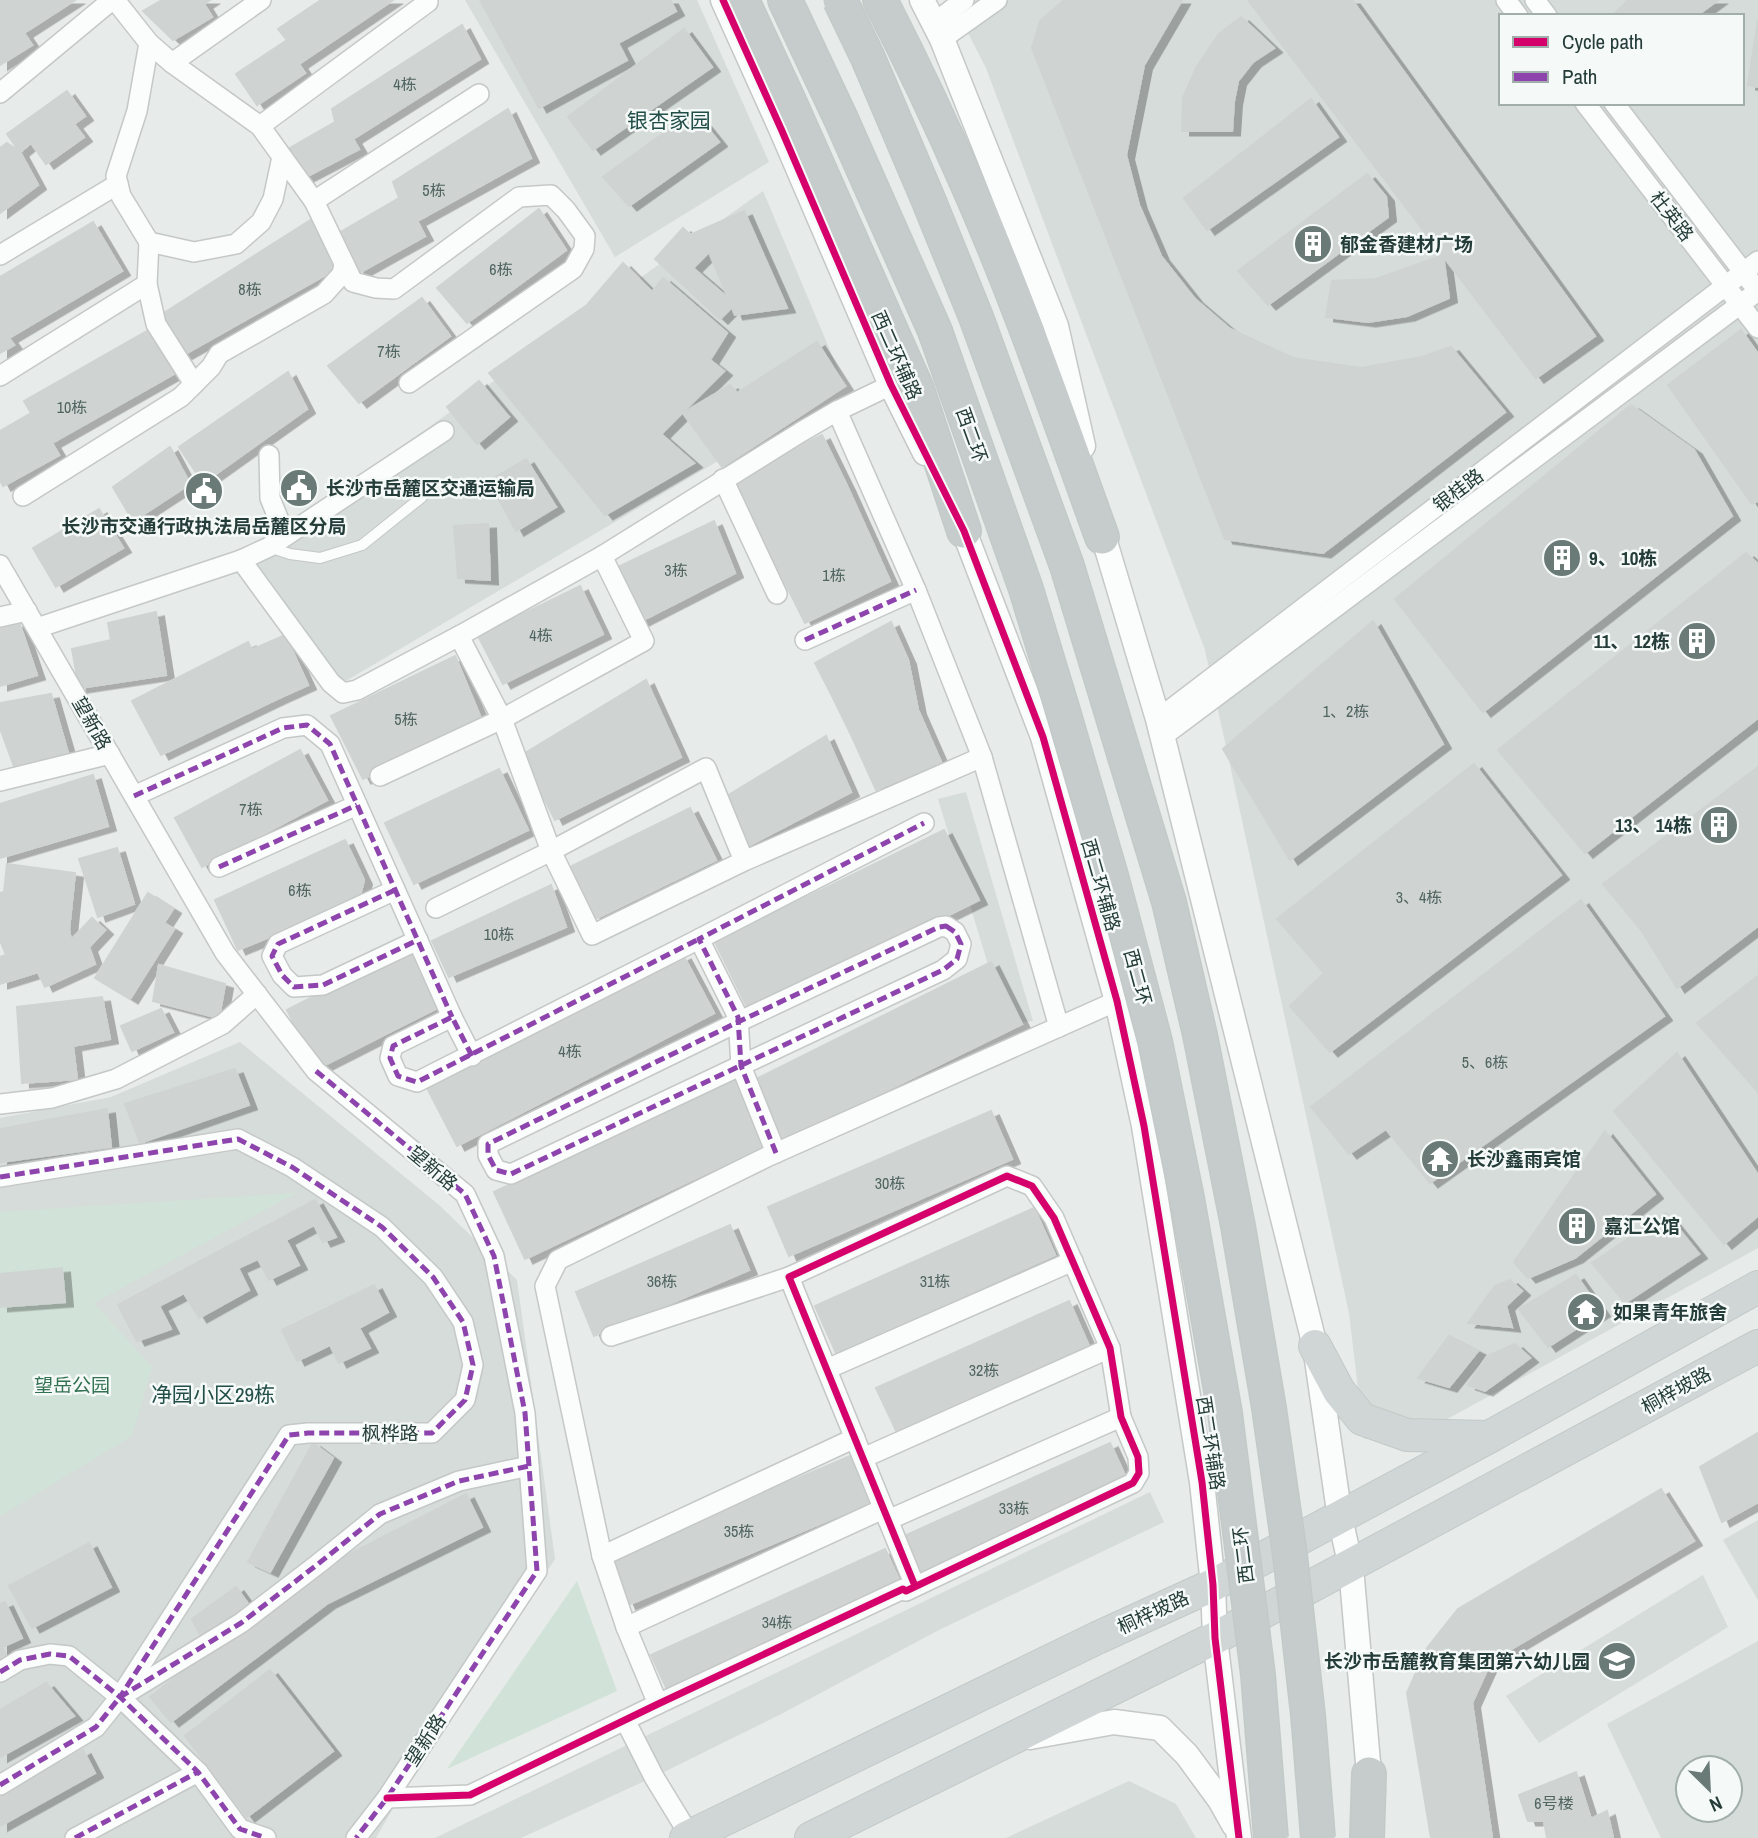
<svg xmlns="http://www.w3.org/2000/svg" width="1758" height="1838" font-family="'Archivo Narrow','Noto Sans SC',sans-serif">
	<defs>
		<filter id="shadow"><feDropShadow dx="8" dy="4.5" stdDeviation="0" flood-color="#0004"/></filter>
	</defs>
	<rect width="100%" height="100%" fill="#e7ebe9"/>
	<g fill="#d5dcd9" fill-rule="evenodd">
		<path d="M465,0h232l72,162 -154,95z"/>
		<path d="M951,0h807v1248l-347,191h-47l-15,-126 -144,-663 -219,-582zM1501,16h241v87h-241z"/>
		<path d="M763,191l82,195 -506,299 -98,-125z"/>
		<path d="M966,792l67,229 -27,3 -68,-225z"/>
		<path d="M240,1042l199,163 78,75 38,279 -154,235 -25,44h-376v-720l111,-21z"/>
		<path d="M1150,1492l14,30 -227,109 -154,82 -121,60 -141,65h-86z"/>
		<path d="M1758,1520v80l-35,-60z"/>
		<path d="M1703,1575l25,52 -189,116 -33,-47z"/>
		<path d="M1758,1641v197h-97l-54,-114zM1688,1768h42v42h-42z"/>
		<path d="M1129,1781l47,23 20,34h-190z"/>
	</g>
	<g fill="#d1e3d8">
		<path d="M296,1193l-202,110 58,64 -20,69 -132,80v-304z"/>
		<path d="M577,1581l40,110 -170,78z"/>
	</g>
	<g fill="#cfd4d2" stroke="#cfd4d2" stroke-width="2" filter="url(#shadow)">
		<path d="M0,0h75l-51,33 8,12 -32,20z"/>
		<path d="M162,0h48l-6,4 8,13 -39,23 -30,-29z"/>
		<path d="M321,0h72l-94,64 6,9 -48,32 -21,-31 51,-34 -9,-11z"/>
		<path d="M480,0h190l6,11 -58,32 9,17 -88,48z"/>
		<path d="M1064,0h118l-38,65 -18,90 13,50 22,51 34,43 35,30 63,29 68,10 61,-11 29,-10 54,65 -182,141 -98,-14 -193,-491 8,-27z"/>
		<path d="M1248,0h104l243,336 -59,42z"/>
		<path d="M1628,0h90l-19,14 1,2h-84l-2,-2z"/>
		<path d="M1241,17l33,31 -21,14 -15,19 -4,20 -2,30h-50l1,-33 13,-30 23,-34z"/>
		<path d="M1758,20v67l-10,-2z"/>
		<path d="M462,25l18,34 -127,80 6,10 -55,29 -14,-30 45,-26 -3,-13z"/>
		<path d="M684,29l28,38 -119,83 -25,-33z"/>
		<path d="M67,91l18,25 -11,8 10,13 -38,27 -15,-21 -11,9 -13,-18z"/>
		<path d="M1311,99l27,38 -131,93 -23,-32z"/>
		<path d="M508,109l23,49 -114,63 8,15 -66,37 -22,-39 62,-36 -6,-16z"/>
		<path d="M694,111l25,31 -90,64 -26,-29z"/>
		<path d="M7,143l13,9 18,33 -38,28v-65z"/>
		<path d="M1367,174l19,23 2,20 -120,88 -30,-34z"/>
		<path d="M539,209l27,41 -99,73 -30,-35z"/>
		<path d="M744,211l43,97 -52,7 -26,-63 -17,-18z"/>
		<path d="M317,216l26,49 -160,90 -21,-41z"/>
		<path d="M93,222l29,49 -113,67 5,7 -14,8v-76z"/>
		<path d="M683,228l26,24 -16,16 35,30 4,9 -12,12 -65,-60z"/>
		<path d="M1443,255l6,43 -42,18 -39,6 -42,-5 6,-36 44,-2z"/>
		<path d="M623,263l29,29 11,-14 64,55 -17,27 14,11 -63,63 33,29 -89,52 -116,-142 98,-68z"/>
		<path d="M422,298l28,38 -91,67 -31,-37z"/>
		<path d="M152,328l25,44 -125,71 7,12 -56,31 -3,-6v-49l31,-18 -7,-12z"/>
		<path d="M1741,330l17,24v147l-6,3 -84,-119z"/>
		<path d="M817,342l28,44 -123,81 -39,-54 47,-28 7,8z"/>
		<path d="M288,372l19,37 -104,74 -24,-36z"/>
		<path d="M479,381l30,36 -32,27 -30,-37z"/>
		<path d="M1631,405l63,45 38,66 -249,196 -88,-113z"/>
		<path d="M822,435l25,51 -90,45 -25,-52z"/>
		<path d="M170,447l20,37 -57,37 -20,-34z"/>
		<path d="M526,459l30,48 -40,24 -27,-50z"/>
		<path d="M847,486l19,42 -88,41 -21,-38z"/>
		<path d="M99,509l24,39 -67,39 -23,-39z"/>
		<path d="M714,521l21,52 -94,48 -23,-54z"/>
		<path d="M488,524l2,56 -32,-2 -4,-52z"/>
		<path d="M866,528l24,53 -85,42 -27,-54z"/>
		<path d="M1746,553l12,11v154l-173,135 -87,-103z"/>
		<path d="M580,586l23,48 -100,50 -25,-48z"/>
		<path d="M156,612l10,63 -87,13 -7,-39 39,-9 -3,-17z"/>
		<path d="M1373,621l70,123 -153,116 -67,-111z"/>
		<path d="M19,622l18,53 -37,11v-58z"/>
		<path d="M891,622l17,38 -77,34 -16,-31z"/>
		<path d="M285,635l23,50 -33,15 -24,-50z"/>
		<path d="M248,642l27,58 -114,55 -29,-54z"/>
		<path d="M455,656l27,65 -119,58 -32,-63z"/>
		<path d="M908,660l10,50 -65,29 -22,-45z"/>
		<path d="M646,680l35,77 -126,63 -33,-65z"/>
		<path d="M51,694l17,59 -53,16 -15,-41v-25z"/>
		<path d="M918,710l23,52 -65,28 -23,-51z"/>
		<path d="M826,736l25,56 -105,55 -26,-47z"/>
		<path d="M300,750l27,50 -125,67 -27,-49z"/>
		<path d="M1474,764l87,111 -231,177 -40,-46 34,-33 -47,-54z"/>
		<path d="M1758,767v159l-81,62 -35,-57 -39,-47z"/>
		<path d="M499,769l29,61 -114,54 -29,-61z"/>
		<path d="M93,775l15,51 -108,32v-54z"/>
		<path d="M690,808l26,52 -121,59 -25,-52z"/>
		<path d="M944,830l35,70 -229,113 -35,-71z"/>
		<path d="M345,840l19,40 -5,19 -121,51 -23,-50z"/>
		<path d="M117,848l17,56 -36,13 -19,-58z"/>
		<path d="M7,864l68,9 -6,57 2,10 21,-22 13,12 -16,17 6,17 -50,23 -7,-15 -38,12v-27l6,-2 -6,-15v-47l4,-1z"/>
		<path d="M551,885l15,42 -117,50 -17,-36z"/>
		<path d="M148,893l25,16 -9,14 10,6 -44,70 -35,-21z"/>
		<path d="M1581,900l83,116 -234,167 -44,-54 -37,25 -38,-47z"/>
		<path d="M412,946l31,59 -126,64 -30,-59z"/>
		<path d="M683,955l31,58 -257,133 -30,-58z"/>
		<path d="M991,962l31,62 -240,118 -30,-61z"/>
		<path d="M159,965l66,19 -6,34 -66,-17z"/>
		<path d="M1758,976v116l-61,-69z"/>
		<path d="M102,997l8,42 -37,7 4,33 -55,4 -5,-76z"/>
		<path d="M161,1009l12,23 -41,19 -11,-25z"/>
		<path d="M1677,1053l81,122v41l-34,28 -110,-133z"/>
		<path d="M235,1069l14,36 -109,38 -15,-39z"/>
		<path d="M737,1077l31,67 -243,115 -31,-67z"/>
		<path d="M107,1109l4,38 -111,15v-33z"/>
		<path d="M991,1111l21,48 -223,97 -21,-49z"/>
		<path d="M1605,1131l50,63 -80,64 -47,20 -14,-16z"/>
		<path d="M315,1200l21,37 -13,5 -9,-17 -28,15 13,25 -30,15 -11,-21 -20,9 11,22 -50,28 -15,-25 -25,13 12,23 -34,12 -19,-36z"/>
		<path d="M1034,1208l21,47 -219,98 -21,-47z"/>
		<path d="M1666,1213l33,41 -74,49 -33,-40z"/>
		<path d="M730,1225l19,45 -155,66 -18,-44z"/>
		<path d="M62,1268l3,34 -65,5v-33z"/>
		<path d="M1576,1275l26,37 -54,35 -29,-38z"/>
		<path d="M1510,1280l12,11 -16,15 6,21 -44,-4 27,-37z"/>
		<path d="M374,1285l14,27 -29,16 11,20 -31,15 -9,-18 -33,16 -15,-31z"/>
		<path d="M1069,1301l23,52 -192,86 -24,-51z"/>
		<path d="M1449,1336l29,15 -29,36 -31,-9z"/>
		<path d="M1515,1344l15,14 -45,33 -17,-6 19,-29z"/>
		<path d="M1758,1433v69l-36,20 -22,-55z"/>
		<path d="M313,1443l20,15 -63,114 -22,-10z"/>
		<path d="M1110,1443l17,37 -208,94 -17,-37z"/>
		<path d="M850,1456l19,47 -241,102 -20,-46z"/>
		<path d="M1661,1489l33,52 -203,120 -19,42 20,135h-61l-24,-145 20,-45 31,-39z"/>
		<path d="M466,1494l16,33 -154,76 -157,119 -21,-25 161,-123z"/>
		<path d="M89,1543l22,44 -79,41 -23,-42z"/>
		<path d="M885,1549l18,40 -233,107 -19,-41z"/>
		<path d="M236,1587l13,18 -47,33 -10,-19z"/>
		<path d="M5,1602l17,36 -20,9 6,12 -8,4v-59z"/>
		<path d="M270,1670l63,81 -86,66 -62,-81z"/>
		<path d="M46,1683l28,33 -74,41v-47z"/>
		<path d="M83,1750l12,23 -95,53v-29z"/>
		<path d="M1576,1772l15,47 16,-8 6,27h-66l-3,-17h-16l-9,-26z"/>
	</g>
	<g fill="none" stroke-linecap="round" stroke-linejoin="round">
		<defs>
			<path id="service" d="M269,547l21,7 30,4 42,-13 60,-48"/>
			<g id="minor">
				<path d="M115,0l34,43 23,20 88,63 54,75 39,81 23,6 18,1 125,-92 32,-2 15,15 19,26 -1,13 -11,20 -164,114"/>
				<path d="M1506,0l12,16"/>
				<path d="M1535,0l12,16"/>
				<path d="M934,23l30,-23"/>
				<path d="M942,39l55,-39"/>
				<path d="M149,43l-12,68 -21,65 5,20 28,46 45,10 42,-8 25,-22 12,-23 9,-42"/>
				<path d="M172,63l89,-63"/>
				<path d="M0,93l112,-93"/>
				<path d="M1585,103l173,225"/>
				<path d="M1614,103l137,179"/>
				<path d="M260,126l168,-124"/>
				<path d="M314,201l165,-107"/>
				<path d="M149,242l-2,42 9,40 38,60"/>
				<path d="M0,255l118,-71"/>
				<path d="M0,376l147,-92"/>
				<path d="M837,411l79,179 66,167 77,270"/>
				<path d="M444,431l-175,116 -28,13 90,123 12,10 14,-3 102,-54"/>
				<path d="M269,455l1,43 15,37"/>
				<path d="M723,479l54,115"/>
				<path d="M23,496l158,-99 30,-30 8,-13 105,-60 18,-20 2,-10"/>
				<path d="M602,556l42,85 -142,78 -43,-83z"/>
				<path d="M602,556l199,-124 36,-21 54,-26"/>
				<path d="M0,565l225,388 91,118 149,123 29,62 31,157 12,158 -150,227 -31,40"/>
				<path d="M0,617l27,-6"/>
				<path d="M37,628l204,-68"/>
				<path d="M805,640l111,-50"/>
				<path d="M1158,719l600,-458"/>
				<path d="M1162,737l596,-446"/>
				<path d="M380,776l122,-57 49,132 -115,57"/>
				<path d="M0,781l110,-27"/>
				<path d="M134,796l149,-68 24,-3 23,19 122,273"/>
				<path d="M744,861l-38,-93 -155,83 41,84 152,-74 238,-104"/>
				<path d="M219,867l138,-62"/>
				<path d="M395,890l-117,54 -6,12 10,19 12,12 29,-2 95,-45"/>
				<path d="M946,926l9,6 6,12 -4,15 -14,11 -432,204 -15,-4 -8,-15v-11l250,-122 201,-95z"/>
				<path d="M472,1056l-20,-39 -59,29 -3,12 8,18 19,6 282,-143"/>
				<path d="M0,1104l52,-6 64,-19 107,-55 34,-30"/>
				<path d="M776,1153l-35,-87 -3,-49 -39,-78 225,-116"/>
				<path d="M0,1177l238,-38 54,28 90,60 51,50 30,45 10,43 -8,35 -33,33h-124l-19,2 -169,262"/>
				<path d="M611,1336l178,-59"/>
				<path d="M827,1369l246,-108"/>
				<path d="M863,1458l247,-110"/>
				<path d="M888,1520l233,-103"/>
				<path d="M602,1556l253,-118"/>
				<path d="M626,1627l257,-118"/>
				<path d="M0,1672l20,-12 30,-6 19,2 51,41 78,75 42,57 26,9"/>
				<path d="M658,1704l-32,-77 -24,-71 -57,-270 13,-26 211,-104 348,-155"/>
				<path d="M625,1720l29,57 36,59"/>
				<path d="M0,1785l96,-58 24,-30 121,-74 77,-59 62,-50 79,-33 70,-15"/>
				<path d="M387,1798l83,-3 188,-91 245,-115 3,2 227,-108 6,-10 -1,-16 -17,-40 -11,-69 -56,-130 -22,-32 -25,-10 -218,101 126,309"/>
				<path d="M75,1838l123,-66"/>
			</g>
			<g id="tertiary">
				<path d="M723,0l59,131 109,254 34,68"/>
				<path d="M922,0l20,39 114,287 27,120"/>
				<path d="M957,517l7,14 79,206 74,264 27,125 58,356 11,103 2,53 24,200"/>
				<path d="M1099,522l59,197 157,627 25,172 11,49 18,207 4,17"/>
				<path d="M1030,1737l84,-15 46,6 27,27 33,45 14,25"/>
			</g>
			<g id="primary">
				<path d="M1315,1346l24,45 23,28 45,16 81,2"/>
				<path d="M686,1838l411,-200 116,-53 276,-148 269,-150"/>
				<path d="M811,1838l404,-200 543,-292"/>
			</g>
			<g id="trunk">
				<path d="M742,0l47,101 128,288 47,142"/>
				<path d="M785,0l56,119 94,212"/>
				<path d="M880,0c31,60 60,121 87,183 51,115 92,235 135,354"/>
				<path d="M1367,1838l2,-64"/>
			</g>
		</defs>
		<use href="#service" stroke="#c4c8c6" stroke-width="12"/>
		<use href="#minor" stroke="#c4c8c6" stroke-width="22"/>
		<use href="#tertiary" stroke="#c4c8c6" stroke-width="27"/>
		<use href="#primary" stroke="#c2cac8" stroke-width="34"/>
		<use href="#trunk" stroke="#c2cac8" stroke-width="36"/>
		<use href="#service" stroke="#fbfcfc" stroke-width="10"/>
		<use href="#minor" stroke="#fbfcfc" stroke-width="19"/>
		<use href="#tertiary" stroke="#fbfcfc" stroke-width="24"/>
		<use href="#primary" stroke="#d0d6d5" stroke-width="32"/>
		<use href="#trunk" stroke="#c6cccb" stroke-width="33"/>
		<defs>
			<g id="trunk-bridge">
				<path d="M840,0l28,58 60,141 48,118 91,249 102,336 31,133 38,191 31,182 21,147 18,160 10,123"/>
				<path d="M935,331l91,258 37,122 49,168 43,162 32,157 38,215 33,262 13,163"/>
			</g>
		</defs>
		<use href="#trunk-bridge" stroke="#c2cac8" stroke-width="36" stroke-linecap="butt"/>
		<use href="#trunk-bridge" stroke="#c6cccb" stroke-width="33"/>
		<g stroke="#8e44ad" stroke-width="5" stroke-dasharray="10 5" stroke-linecap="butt">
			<path d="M805,640l111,-50"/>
			<path d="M134,796l149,-68 24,-3 23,19 122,273"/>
			<path d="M219,867l138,-62"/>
			<path d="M395,890l-117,54 -6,12 10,19 12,12 29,-2 95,-45"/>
			<path d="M946,926l9,6 6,12 -4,15 -14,11 -432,204 -15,-4 -8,-15v-11l250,-122 201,-95z"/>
			<path d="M472,1056l-20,-39 -59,29 -3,12 8,18 19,6 282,-143"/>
			<path d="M316,1071l149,123 29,62 31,157 12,158 -150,227 -31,40"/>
			<path d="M776,1153l-35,-87 -3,-49 -39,-78 225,-116"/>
			<path d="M0,1177l238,-38 54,28 90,60 51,50 30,45 10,43 -8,35 -33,33h-124l-19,2 -169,262"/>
			<path d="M0,1672l20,-12 30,-6 19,2 51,41 78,75 42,57 26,9"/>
			<path d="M0,1785l96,-58 24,-30 121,-74 77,-59 62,-50 79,-33 70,-15"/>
			<path d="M75,1838l123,-66"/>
		</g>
		<defs>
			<g id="cycleway">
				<path d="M723,0l59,131 109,254 73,146 79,206 74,264 27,125 58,356 11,103 2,53 24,200"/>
				<path d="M387,1798l83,-3 188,-91 245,-115 3,2 227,-108 6,-10 -1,-16 -17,-40 -11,-69 -56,-130 -22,-32 -25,-10 -218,101 126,309"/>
			</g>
		</defs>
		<use href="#cycleway" stroke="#f5f9f8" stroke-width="11"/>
		<use href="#cycleway" stroke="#d6006c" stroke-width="7"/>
	</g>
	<defs>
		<symbol id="building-disc" viewBox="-11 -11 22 22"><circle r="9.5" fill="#697a77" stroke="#f5f9f8"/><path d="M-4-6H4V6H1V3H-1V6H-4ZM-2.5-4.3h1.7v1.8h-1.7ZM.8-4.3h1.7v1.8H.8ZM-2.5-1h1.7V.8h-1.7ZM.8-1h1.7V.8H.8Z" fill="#fff"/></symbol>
		<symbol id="civic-disc" viewBox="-11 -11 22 22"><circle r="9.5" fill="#697a77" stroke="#f5f9f8"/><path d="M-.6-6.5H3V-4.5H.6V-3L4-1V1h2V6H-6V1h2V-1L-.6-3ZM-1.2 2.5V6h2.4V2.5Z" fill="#fff"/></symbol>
		<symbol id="temple-disc" viewBox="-11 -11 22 22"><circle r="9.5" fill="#697a77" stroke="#f5f9f8"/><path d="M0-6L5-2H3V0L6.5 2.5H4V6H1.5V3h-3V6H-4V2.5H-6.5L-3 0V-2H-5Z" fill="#fff"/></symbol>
		<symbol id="school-disc" viewBox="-11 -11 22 22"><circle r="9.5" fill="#697a77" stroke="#f5f9f8"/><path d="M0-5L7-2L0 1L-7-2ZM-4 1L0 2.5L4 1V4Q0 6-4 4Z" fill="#fff"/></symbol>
	</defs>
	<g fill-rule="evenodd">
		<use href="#building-disc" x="1291" y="222" width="44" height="44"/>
		<use href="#civic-disc" x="277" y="466" width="44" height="44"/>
		<use href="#civic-disc" x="182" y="469" width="44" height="44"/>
		<use href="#building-disc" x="1540" y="536" width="44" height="44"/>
		<use href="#building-disc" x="1675" y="619" width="44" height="44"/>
		<use href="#building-disc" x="1697" y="803" width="44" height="44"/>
		<use href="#temple-disc" x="1418" y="1137" width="44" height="44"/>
		<use href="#building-disc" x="1555" y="1204" width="44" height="44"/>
		<use href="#temple-disc" x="1564" y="1290" width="44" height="44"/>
		<use href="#school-disc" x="1595" y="1639" width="44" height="44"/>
	</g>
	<g text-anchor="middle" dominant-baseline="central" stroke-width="5" stroke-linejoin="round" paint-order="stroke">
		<g font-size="16" fill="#506460">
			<text x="405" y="84">4栋</text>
			<text x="434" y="190">5栋</text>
			<text x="501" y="269">6栋</text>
			<text x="250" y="289">8栋</text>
			<text x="389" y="351">7栋</text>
			<text x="72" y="407">10栋</text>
			<text x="676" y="570">3栋</text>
			<text x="834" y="575">1栋</text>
			<text x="541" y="635">4栋</text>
			<text x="1346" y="711">1、2栋</text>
			<text x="406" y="719">5栋</text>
			<text x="251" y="809">7栋</text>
			<text x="300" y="890">6栋</text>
			<text x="1419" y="897">3、4栋</text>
			<text x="499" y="934">10栋</text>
			<text x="570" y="1051">4栋</text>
			<text x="1485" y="1062">5、6栋</text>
			<text x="890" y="1183">30栋</text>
			<text x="662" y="1281">36栋</text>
			<text x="935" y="1281">31栋</text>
			<text x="984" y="1370">32栋</text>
			<text x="1014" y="1508">33栋</text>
			<text x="739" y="1531">35栋</text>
			<text x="777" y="1622">34栋</text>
			<text x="1554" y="1803">6号楼</text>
		</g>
		<g font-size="19" fill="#253d39" stroke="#f5f9f8">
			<text transform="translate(1672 216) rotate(52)">杜英路</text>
			<text transform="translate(897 355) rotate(66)">西二环辅路</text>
			<text transform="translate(972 435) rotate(70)">西二环</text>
			<text transform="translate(1458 490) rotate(-37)">银桂路</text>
			<text transform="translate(92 723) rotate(60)">望新路</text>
			<text transform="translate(1101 885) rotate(74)">西二环辅路</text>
			<text transform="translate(1138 977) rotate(75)">西二环</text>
			<text transform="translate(433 1168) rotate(40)">望新路</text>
			<text transform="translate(1676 1390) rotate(-29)">桐梓坡路</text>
			<text x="390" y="1433">枫桦路</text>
			<text transform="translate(1211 1443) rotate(81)">西二环辅路</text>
			<text transform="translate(1243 1555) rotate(-97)">西二环</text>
			<text transform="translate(1153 1612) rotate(-25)">桐梓坡路</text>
			<text transform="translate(425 1740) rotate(-57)">望新路</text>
		</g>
		<g font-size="19" font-weight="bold" fill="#253d39" stroke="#f5f9f8" text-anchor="start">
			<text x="1340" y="244">郁金香建材广场</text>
			<text x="326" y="488">长沙市岳麓区交通运输局</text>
			<text x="204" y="526" text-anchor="middle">长沙市交通行政执法局岳麓区分局</text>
			<text x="1589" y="558">9、 10栋</text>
			<text x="1670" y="641" text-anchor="end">11、 12栋</text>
			<text x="1692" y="825" text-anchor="end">13、 14栋</text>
			<text x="1467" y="1159">长沙鑫雨宾馆</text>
			<text x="1604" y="1226">嘉汇公馆</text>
			<text x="1613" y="1312">如果青年旅舍</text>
			<text x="1590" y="1661" text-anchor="end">长沙市岳麓教育集团第六幼儿园</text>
		</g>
		<g font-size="19" fill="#327151" stroke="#f5f9f8">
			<text x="72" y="1385">望岳公园</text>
		</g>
		<g font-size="21" fill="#224e48" stroke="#f5f9f8">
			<text x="669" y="120">银杏家园</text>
			<text x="213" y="1394">净园小区29栋</text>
		</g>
	</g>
	<rect x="1499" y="14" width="245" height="91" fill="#f5f9f8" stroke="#a2aeac" stroke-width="2"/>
	<rect x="1513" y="37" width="35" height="10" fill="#d6006c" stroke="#a2aeac" stroke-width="2"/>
	<text x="1562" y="49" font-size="21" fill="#253d39">Cycle path</text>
	<rect x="1513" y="72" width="35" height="10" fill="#8e44ad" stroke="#a2aeac" stroke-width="2"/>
	<text x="1562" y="84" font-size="21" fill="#253d39">Path</text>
	<g transform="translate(1709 1789) rotate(156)"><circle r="33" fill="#f5f9f8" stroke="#a2aeac" stroke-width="2"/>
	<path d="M0-5L12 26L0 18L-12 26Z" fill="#697a77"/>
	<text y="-10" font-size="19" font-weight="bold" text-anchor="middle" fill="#253d39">N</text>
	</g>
</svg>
